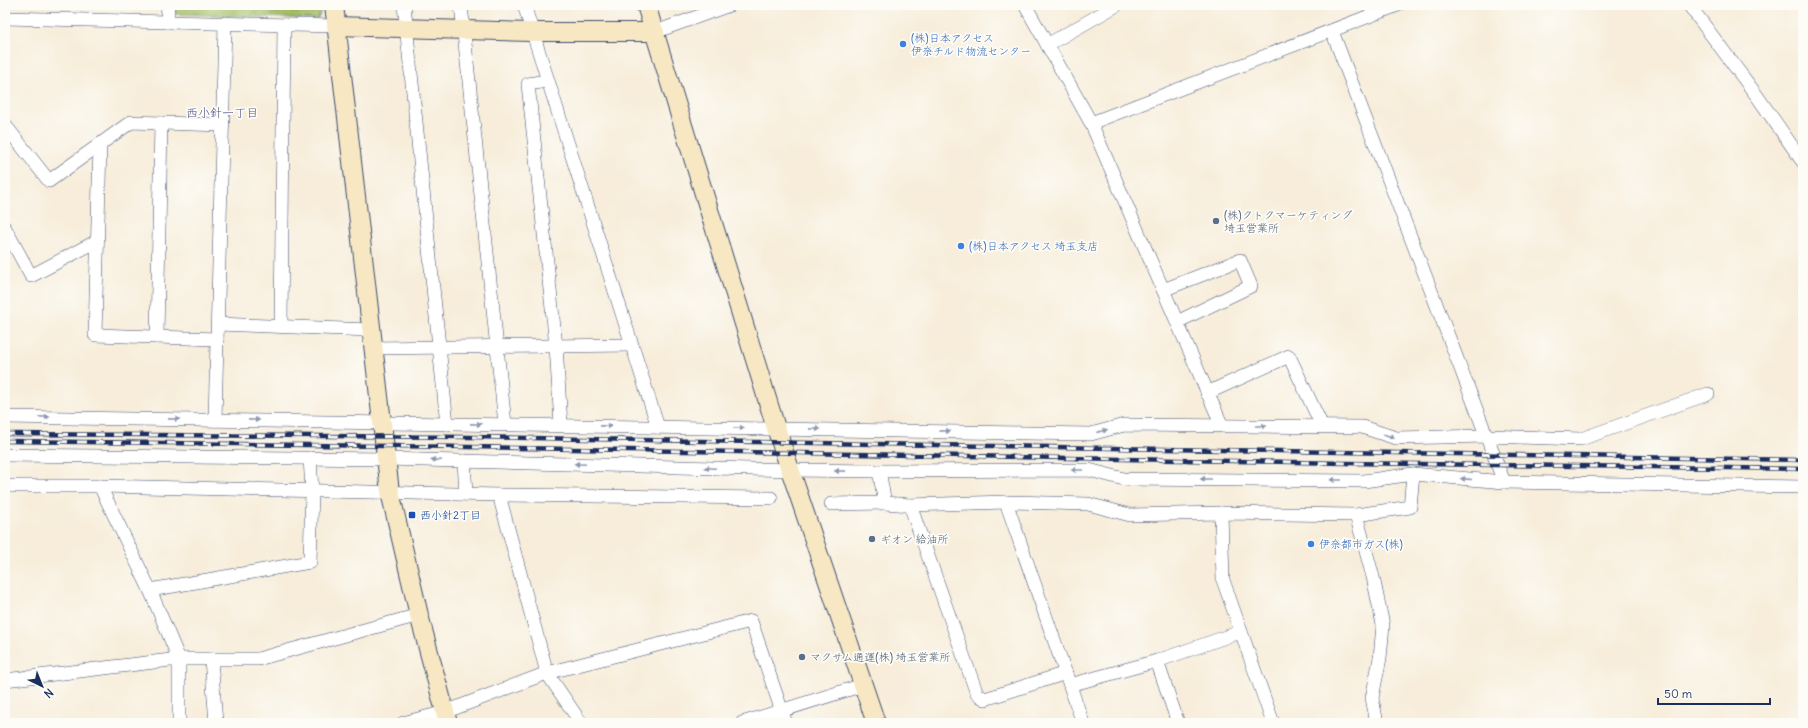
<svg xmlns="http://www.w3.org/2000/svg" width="1808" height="728" font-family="Delius,'Klee One',sans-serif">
	<defs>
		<pattern id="park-crowns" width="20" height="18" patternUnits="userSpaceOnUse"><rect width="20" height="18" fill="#a5bf66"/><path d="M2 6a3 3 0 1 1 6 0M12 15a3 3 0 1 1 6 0" fill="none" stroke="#869c57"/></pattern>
	</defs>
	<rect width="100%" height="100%" fill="#fdfcf7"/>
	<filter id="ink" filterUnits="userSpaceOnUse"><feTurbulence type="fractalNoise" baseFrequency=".025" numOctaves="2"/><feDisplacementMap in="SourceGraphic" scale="8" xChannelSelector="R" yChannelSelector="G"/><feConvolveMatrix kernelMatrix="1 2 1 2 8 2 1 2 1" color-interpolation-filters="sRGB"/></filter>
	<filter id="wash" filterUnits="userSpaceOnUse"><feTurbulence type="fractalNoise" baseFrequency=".012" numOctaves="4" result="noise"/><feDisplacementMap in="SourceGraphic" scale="16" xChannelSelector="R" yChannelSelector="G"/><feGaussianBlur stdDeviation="0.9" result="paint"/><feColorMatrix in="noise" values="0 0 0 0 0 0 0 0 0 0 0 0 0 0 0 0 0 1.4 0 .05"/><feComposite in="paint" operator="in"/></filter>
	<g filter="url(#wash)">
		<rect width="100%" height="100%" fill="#f7edda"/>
		<path fill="url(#park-crowns)" stroke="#607762" d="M173,5h148v8l-4,6 -141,-5 -3,-4z"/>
	</g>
	<g filter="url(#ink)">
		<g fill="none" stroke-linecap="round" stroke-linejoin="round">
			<defs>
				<g id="street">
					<path d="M404,5l43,419"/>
					<path d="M461,5l44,419"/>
					<path d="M524,5l134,422"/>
					<path d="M1025,5l66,118 131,303"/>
					<path d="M1689,5l68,91 46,66"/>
					<path d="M5,18l331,8"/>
					<path d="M167,22l1,-17"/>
					<path d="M1332,31l172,451"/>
					<path d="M655,32l75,-27"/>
					<path d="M1047,45l70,-40"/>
					<path d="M547,81l-19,3 28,262 5,79"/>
					<path d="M1091,123l307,-118"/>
					<path d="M5,125l44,56 82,-59 92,3"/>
					<path d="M100,145l-5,190 122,4"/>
					<path d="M5,228l26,48 66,-35"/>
					<path d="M1163,290l77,-30 11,26 -74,36"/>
					<path d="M218,324l152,6"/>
					<path d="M281,326l3,-301"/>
					<path d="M157,337l4,-214"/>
					<path d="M372,348l260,-3"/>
					<path d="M1207,393l82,-37 33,70"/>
					<path d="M5,417l1086,17 33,-9 238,2 34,11 91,-2 94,3 127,-45"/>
					<path d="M215,420l10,-397"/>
					<path d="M5,455l381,4 405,11 88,1 210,-1 35,9 240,2 49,-7 91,8 299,5"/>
					<path d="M464,461l2,33"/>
					<path d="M879,471l6,32 25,2 96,-3 82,2 42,11 91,-2 135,2 54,-8 3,-33"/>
					<path d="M5,486h95l399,9 272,3"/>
					<path d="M100,486l50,104 29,69v64"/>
					<path d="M499,495l48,178 34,50"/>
					<path d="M1006,502l77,221"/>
					<path d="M831,504l54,-1"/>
					<path d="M910,505l67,189 8,5 81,-26"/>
					<path d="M1221,513l2,67 50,143"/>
					<path d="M1356,515l17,62 10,48 -3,33 -8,40 5,25"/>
					<path d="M150,590l160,-28 2,-72 -2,-32"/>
					<path d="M211,659l5,64"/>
					<path d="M1157,661l21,62"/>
					<path d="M5,680l174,-21h79l161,-44"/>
					<path d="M1070,685l87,-24 83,-29"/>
					<path d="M403,723l42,-11 102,-39 204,-52 35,102"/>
					<path d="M742,723l121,-38"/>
				</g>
				<g id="secondary">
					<path d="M334,5l56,487 29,123 29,108"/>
					<path d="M646,5l130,423 100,295"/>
					<path d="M336,26l195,6h124"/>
				</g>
			</defs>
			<use href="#street" stroke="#3c4c71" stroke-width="14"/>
			<use href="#secondary" stroke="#3c4c71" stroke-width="20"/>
			<use href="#street" stroke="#fff" stroke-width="13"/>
			<use href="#secondary" stroke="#f7e8c3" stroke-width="18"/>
			<defs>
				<g id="rail">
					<path d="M5,434l466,3 1332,23"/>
					<path d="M5,441l462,6 879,16 457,6"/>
				</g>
			</defs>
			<use href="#rail" stroke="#1b2f5e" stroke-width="4.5"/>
			<use href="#rail" stroke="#fdfcf7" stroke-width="3" stroke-dasharray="9" stroke-linecap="butt"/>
		</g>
		<defs><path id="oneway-solid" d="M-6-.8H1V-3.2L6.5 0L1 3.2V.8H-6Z"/></defs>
		<g fill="#8d97ae">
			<use href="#oneway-solid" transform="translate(44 417) rotate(1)"/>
			<use href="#oneway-solid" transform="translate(174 419) rotate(1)"/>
			<use href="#oneway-solid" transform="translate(254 420) rotate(1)"/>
			<use href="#oneway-solid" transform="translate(476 424) rotate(1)"/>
			<use href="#oneway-solid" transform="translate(606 426) rotate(1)"/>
			<use href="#oneway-solid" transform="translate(1261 426)"/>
			<use href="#oneway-solid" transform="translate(739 428) rotate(1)"/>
			<use href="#oneway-solid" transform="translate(815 429) rotate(1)"/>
			<use href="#oneway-solid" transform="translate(945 431) rotate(1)"/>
			<use href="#oneway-solid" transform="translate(1102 431) rotate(-15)"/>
			<use href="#oneway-solid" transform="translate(1389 436) rotate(18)"/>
			<use href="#oneway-solid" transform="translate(436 460) rotate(-178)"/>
			<use href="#oneway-solid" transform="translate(580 464) rotate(-178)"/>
			<use href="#oneway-solid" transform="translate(710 468) rotate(-178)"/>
			<use href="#oneway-solid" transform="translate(1077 470) rotate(180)"/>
			<use href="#oneway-solid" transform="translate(840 471) rotate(-179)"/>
			<use href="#oneway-solid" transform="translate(1206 479) rotate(-180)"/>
			<use href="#oneway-solid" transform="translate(1466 479) rotate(-175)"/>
			<use href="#oneway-solid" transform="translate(1336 480) rotate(-180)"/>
		</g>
	</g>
	<g fill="#3f7fe0" stroke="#fdfcf7" stroke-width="1.5">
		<circle cx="903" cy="44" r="4"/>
		<circle cx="961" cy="246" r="4"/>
		<circle cx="1311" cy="544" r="4"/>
	</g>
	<g fill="#5c6f8a" stroke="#fdfcf7" stroke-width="1.5">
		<circle cx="1216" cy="221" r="4"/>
		<circle cx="872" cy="539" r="4"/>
		<circle cx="802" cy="657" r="4"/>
	</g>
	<rect fill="#1a4fb4" stroke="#fdfcf7" stroke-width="1.5" x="408" y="511" width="8" height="8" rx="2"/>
	<g text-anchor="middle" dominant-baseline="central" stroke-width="3.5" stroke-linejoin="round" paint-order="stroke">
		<g font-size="11" fill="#366cbe" stroke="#fdfcf7" text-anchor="start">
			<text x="911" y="38">(株)日本アクセス<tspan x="911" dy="13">伊奈チルド物流センター</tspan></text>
			<text x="969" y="246">(株)日本アクセス 埼玉支店</text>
			<text x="1319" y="544">伊奈都市ガス(株)</text>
		</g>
		<g font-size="11" fill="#4e5e75" stroke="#fdfcf7" text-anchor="start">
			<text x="1224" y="215">(株)クトクマーケティング<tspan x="1224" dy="13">埼玉営業所</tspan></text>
			<text x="880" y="539">ギオン 給油所</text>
			<text x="810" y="657">マクサム通運(株) 埼玉営業所</text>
		</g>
		<g font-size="11" fill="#164399" stroke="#fdfcf7" text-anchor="start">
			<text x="420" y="515">西小針2丁目</text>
		</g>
		<g font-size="12" fill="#4e558a" stroke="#fdfcf7">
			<text x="222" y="112">西小針一丁目</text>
		</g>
	</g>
	<rect width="1808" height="728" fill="none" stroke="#fdfcf7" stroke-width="20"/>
	<g transform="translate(42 686) rotate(137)" stroke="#fdfcf7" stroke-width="3" paint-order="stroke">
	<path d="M0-3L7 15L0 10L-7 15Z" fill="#1b2f5e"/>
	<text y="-6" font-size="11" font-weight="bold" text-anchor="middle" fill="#1b2f5e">N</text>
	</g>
	<path d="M1658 698v6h112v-6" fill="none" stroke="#1b2f5e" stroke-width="2"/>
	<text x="1664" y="698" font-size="12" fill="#1b2f5e" stroke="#fdfcf7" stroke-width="3" paint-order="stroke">50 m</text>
</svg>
